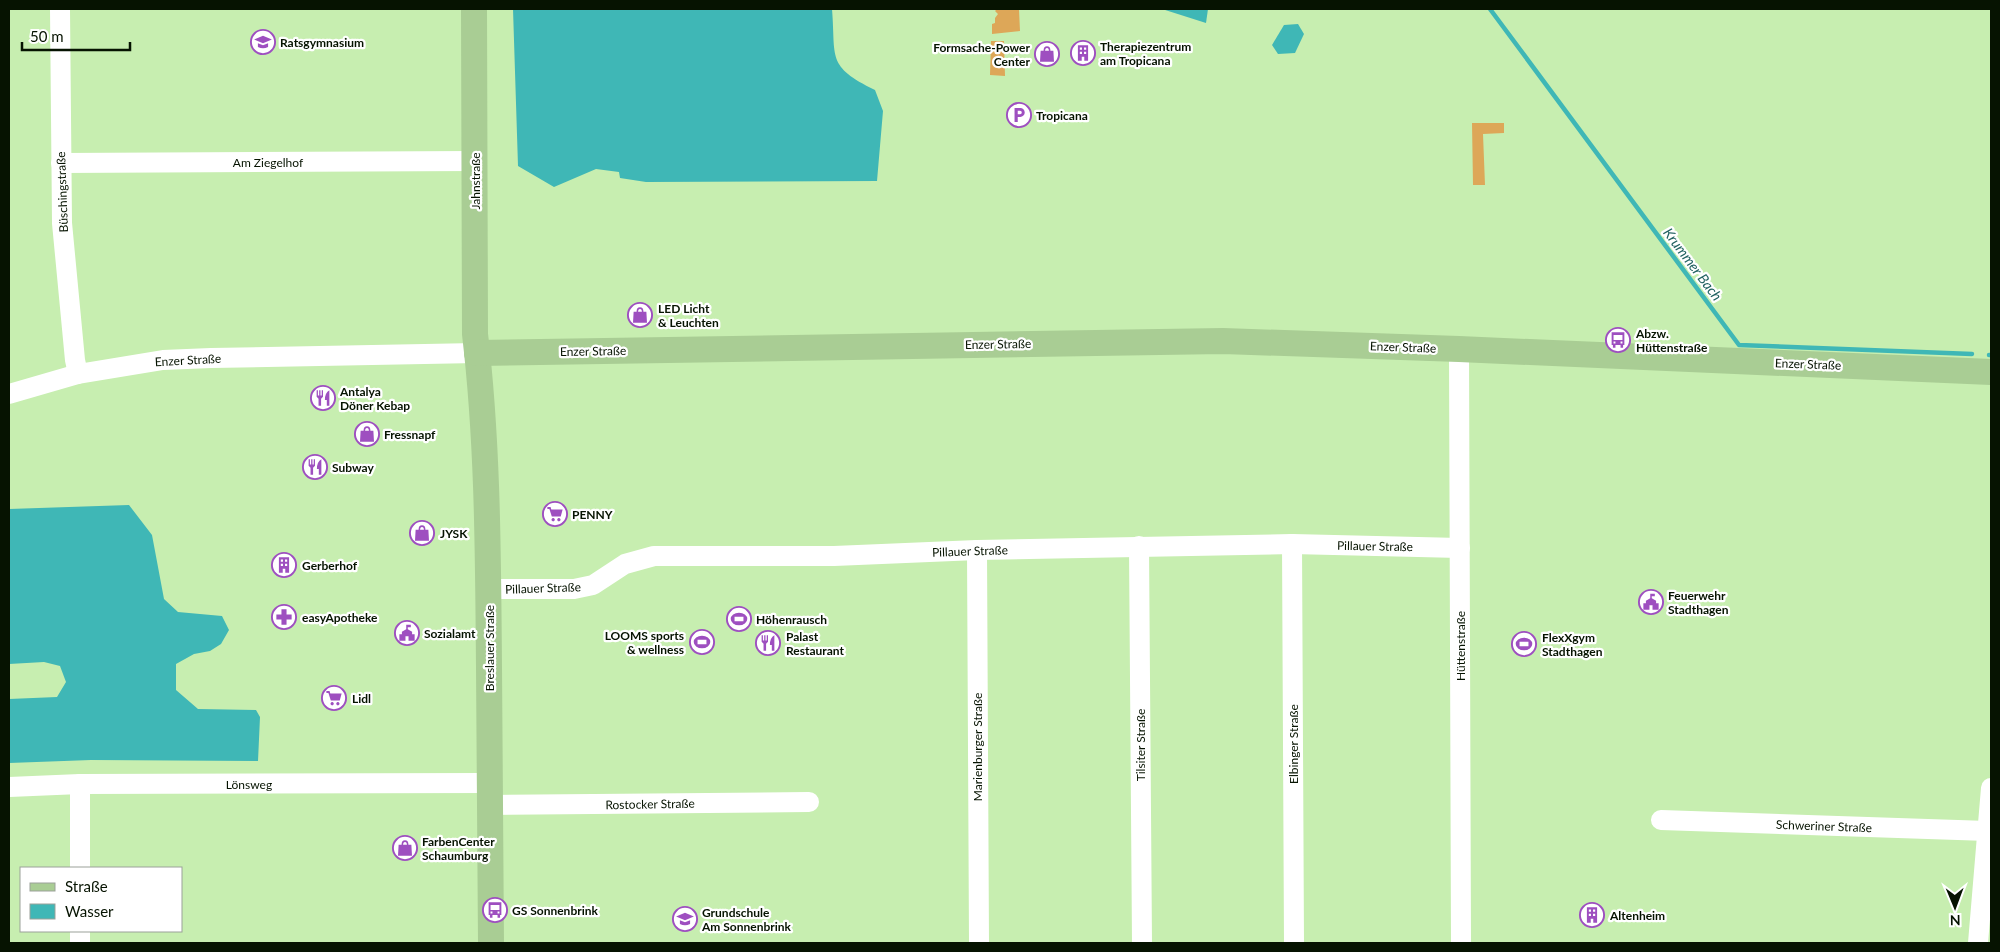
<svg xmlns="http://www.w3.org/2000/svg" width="2000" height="952" font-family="Lato,sans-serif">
	<rect width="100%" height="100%" fill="#c7eeb0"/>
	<g fill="#dda758">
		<path d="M997,9h22l1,22 -28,3v-10l3,-1v-5l3,-4 -3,-3z"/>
		<path d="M991,41h13l1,35 -15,-1z"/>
		<path d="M1472,123h32v10l-21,1 2,51h-12z"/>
	</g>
	<g fill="#3fb7b6">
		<path d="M513,9h319c4,49 -6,57 43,81l8,21 -6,70 -231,1 -26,-4 -1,-6 -23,-3 -42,18 -36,-21z"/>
		<path d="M1162,9h46l-2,14z"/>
		<path d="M1298,24l6,10 -9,19 -17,1 -6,-9 12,-20z"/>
		<path d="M129,505l23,30 12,64 14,13 44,4 7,14 -8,14 -11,7 -16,3 -18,10v26l22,19 58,1 4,7 -2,44 -167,-1 -82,3v-64l48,-2 9,-15 -6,-16 -16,-4 -35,2v-155z"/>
	</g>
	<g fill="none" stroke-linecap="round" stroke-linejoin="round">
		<g stroke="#3fb7b6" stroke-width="4.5">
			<path d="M1490,9l249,336 233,9"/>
			<path d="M1989,355h2"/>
		</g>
		<g stroke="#fff" stroke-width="20">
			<path d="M60,9l2,214 13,137 3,14"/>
			<path d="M61,163l414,-2"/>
			<path d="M1459,349l2,594"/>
			<path d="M9,394l69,-20 85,-14 48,-2 266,-5"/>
			<path d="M1292,544l2,399"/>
			<path d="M1139,546l3,397"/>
			<path d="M977,550l2,393"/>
			<path d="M488,589h86l19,-4 32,-21 29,-8h180l143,-6 315,-6 168,4"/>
			<path d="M9,787l71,-3 410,-1"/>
			<path d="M490,805l319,-3"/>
			<path d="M1661,820l327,11"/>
			<path d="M80,868v-84"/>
			<path d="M80,931v12"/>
			<path d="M1978,943l13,-155"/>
		</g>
		<g stroke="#a9cd94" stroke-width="26">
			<path d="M474,9l1,325c13,110 13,222 14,333 0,92 1,184 2,276"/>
			<path d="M477,353l746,-12 236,8 532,23"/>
		</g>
	</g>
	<defs>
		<symbol id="school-ring" viewBox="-11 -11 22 22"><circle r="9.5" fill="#fff" stroke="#9e4fc0" stroke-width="1.5"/><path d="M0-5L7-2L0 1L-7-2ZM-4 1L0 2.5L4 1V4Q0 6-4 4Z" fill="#9e4fc0"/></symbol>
		<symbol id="building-ring" viewBox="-11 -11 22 22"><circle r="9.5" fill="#fff" stroke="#9e4fc0" stroke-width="1.5"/><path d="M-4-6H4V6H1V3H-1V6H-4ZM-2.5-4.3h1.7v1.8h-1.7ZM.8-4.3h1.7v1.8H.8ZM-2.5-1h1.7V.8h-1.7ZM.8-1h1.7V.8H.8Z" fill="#9e4fc0"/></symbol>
		<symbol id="shop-ring" viewBox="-11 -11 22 22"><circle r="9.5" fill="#fff" stroke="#9e4fc0" stroke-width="1.5"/><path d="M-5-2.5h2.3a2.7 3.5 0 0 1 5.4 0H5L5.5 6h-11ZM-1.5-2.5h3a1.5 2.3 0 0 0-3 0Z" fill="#9e4fc0"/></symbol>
		<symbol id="parking-ring" viewBox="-11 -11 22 22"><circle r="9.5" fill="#fff" stroke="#9e4fc0" stroke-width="1.5"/><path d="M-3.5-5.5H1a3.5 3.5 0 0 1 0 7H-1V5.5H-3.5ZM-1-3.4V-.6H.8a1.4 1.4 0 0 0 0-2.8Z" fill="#9e4fc0"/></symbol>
		<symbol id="bus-ring" viewBox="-11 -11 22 22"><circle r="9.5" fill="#fff" stroke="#9e4fc0" stroke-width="1.5"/><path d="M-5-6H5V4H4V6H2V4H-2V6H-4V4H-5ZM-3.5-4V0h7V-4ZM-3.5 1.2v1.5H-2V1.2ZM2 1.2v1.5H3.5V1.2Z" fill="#9e4fc0"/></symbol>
		<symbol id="restaurant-ring" viewBox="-11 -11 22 22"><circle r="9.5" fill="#fff" stroke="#9e4fc0" stroke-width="1.5"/><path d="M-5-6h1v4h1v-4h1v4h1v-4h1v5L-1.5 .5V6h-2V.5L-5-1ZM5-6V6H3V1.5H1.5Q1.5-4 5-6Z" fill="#9e4fc0"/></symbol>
		<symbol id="supermarket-ring" viewBox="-11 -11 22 22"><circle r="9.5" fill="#fff" stroke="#9e4fc0" stroke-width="1.5"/><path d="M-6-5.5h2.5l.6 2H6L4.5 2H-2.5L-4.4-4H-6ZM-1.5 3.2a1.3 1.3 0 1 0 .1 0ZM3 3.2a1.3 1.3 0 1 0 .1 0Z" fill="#9e4fc0"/></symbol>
		<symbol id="civic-ring" viewBox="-11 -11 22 22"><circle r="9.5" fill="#fff" stroke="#9e4fc0" stroke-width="1.5"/><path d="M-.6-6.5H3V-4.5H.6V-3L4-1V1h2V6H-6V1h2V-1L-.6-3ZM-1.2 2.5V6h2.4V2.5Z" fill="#9e4fc0"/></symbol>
		<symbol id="pharmacy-ring" viewBox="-11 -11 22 22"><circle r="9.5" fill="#fff" stroke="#9e4fc0" stroke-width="1.5"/><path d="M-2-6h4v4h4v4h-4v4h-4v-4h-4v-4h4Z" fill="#9e4fc0"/></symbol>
		<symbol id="stadium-ring" viewBox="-11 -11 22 22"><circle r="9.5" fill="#fff" stroke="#9e4fc0" stroke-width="1.5"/><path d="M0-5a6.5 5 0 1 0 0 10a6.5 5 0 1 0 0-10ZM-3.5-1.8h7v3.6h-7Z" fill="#9e4fc0"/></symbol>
	</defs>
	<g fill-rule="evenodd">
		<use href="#school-ring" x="249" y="28" width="28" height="28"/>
		<use href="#building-ring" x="1069" y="39" width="28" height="28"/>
		<use href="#shop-ring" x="1033" y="40" width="28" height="28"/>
		<use href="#parking-ring" x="1005" y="101" width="28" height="28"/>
		<use href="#shop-ring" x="626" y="301" width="28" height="28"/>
		<use href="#bus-ring" x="1604" y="326" width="28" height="28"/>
		<use href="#restaurant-ring" x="309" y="384" width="28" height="28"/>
		<use href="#shop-ring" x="353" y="420" width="28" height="28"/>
		<use href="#restaurant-ring" x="301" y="453" width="28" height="28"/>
		<use href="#supermarket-ring" x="541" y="500" width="28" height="28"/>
		<use href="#shop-ring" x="408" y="519" width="28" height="28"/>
		<use href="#building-ring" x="270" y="551" width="28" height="28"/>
		<use href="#civic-ring" x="1637" y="588" width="28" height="28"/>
		<use href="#pharmacy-ring" x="270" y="603" width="28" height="28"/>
		<use href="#stadium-ring" x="725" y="605" width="28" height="28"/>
		<use href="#civic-ring" x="393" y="619" width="28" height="28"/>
		<use href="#stadium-ring" x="688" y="628" width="28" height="28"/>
		<use href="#restaurant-ring" x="754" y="629" width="28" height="28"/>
		<use href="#stadium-ring" x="1510" y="630" width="28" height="28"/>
		<use href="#supermarket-ring" x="320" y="684" width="28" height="28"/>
		<use href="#shop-ring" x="391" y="834" width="28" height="28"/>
		<use href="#bus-ring" x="481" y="896" width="28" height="28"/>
		<use href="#building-ring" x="1578" y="901" width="28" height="28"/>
		<use href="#school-ring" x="671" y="905" width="28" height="28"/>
	</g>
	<g text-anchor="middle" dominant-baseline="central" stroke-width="4.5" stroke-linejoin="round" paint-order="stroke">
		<g font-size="12" font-weight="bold" fill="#061301" stroke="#fff" text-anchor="start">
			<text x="280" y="42">Ratsgymnasium</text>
			<text x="1100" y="46">Therapiezentrum<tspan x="1100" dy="14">am Tropicana</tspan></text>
			<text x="1030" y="47" text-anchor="end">Formsache-Power<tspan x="1030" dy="14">Center</tspan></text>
			<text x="1036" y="115">Tropicana</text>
			<text x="658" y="308">LED Licht<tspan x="658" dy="14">&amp; Leuchten</tspan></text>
			<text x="1636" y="333">Abzw.<tspan x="1636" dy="14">Hüttenstraße</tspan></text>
			<text x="340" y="391">Antalya<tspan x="340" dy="14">Döner Kebap</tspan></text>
			<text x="384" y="434">Fressnapf</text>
			<text x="332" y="467">Subway</text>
			<text x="572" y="514">PENNY</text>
			<text x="440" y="533">JYSK</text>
			<text x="302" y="565">Gerberhof</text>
			<text x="1668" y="595">Feuerwehr<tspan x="1668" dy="14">Stadthagen</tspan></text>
			<text x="302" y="617">easyApotheke</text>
			<text x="756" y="619">Höhenrausch</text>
			<text x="424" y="633">Sozialamt</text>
			<text x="684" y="635" text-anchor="end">LOOMS sports<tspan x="684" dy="14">&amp; wellness</tspan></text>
			<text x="786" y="636">Palast<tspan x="786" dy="14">Restaurant</tspan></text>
			<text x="1542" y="637">FlexXgym<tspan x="1542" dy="14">Stadthagen</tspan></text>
			<text x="352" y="698">Lidl</text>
			<text x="422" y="841">FarbenCenter<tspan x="422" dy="14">Schaumburg</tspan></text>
			<text x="512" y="910">GS Sonnenbrink</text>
			<text x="702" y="912">Grundschule<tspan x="702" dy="14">Am Sonnenbrink</tspan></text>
			<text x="1610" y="915">Altenheim</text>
		</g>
		<g font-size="12" fill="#061301" stroke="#fff">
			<text x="268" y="162">Am Ziegelhof</text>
			<text transform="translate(475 181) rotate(-90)">Jahnstraße</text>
			<text transform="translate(62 192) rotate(-92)">Büschingstraße</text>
			<text transform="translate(998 344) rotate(-1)">Enzer Straße</text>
			<text transform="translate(1403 347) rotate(2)">Enzer Straße</text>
			<text transform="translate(593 351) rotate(-1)">Enzer Straße</text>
			<text transform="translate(188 360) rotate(-3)">Enzer Straße</text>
			<text transform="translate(1808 364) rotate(2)">Enzer Straße</text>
			<text transform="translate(1375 546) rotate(1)">Pillauer Straße</text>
			<text transform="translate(970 551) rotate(-2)">Pillauer Straße</text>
			<text transform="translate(543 588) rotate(-2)">Pillauer Straße</text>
			<text transform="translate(1460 646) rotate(-90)">Hüttenstraße</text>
			<text transform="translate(489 648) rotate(-90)">Breslauer Straße</text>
			<text transform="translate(1293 744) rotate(-90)">Elbinger Straße</text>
			<text transform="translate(1140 745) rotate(-90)">Tilsiter Straße</text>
			<text transform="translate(977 747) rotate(-90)">Marienburger Straße</text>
			<text x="249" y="784">Lönsweg</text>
			<text transform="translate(650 804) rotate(-1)">Rostocker Straße</text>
			<text transform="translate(1824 826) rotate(2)">Schweriner Straße</text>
		</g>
		<g font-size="14" font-style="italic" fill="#216261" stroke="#fff">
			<text transform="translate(1693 264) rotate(53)">Krummer Bach</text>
		</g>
	</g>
	<rect width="2000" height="952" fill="none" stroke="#061301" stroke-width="20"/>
	<rect x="20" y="867" width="162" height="65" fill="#ffffff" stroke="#9ba199"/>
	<rect x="30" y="883" width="25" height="8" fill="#a9cd94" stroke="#9ba199"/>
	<text x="65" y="892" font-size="15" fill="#061301">Straße</text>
	<rect x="30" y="904" width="25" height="15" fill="#3fb7b6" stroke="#9ba199"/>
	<text x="65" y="917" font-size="15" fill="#061301">Wasser</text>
	<g transform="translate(1955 907) rotate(179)" stroke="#ffffff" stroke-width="4" paint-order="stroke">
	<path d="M0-4L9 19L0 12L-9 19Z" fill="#061301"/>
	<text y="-8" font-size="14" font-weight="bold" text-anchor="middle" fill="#061301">N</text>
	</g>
	<path d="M22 42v8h108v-8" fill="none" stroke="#061301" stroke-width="2.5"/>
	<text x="30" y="42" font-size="15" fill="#061301" stroke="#ffffff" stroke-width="4" paint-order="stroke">50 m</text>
</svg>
